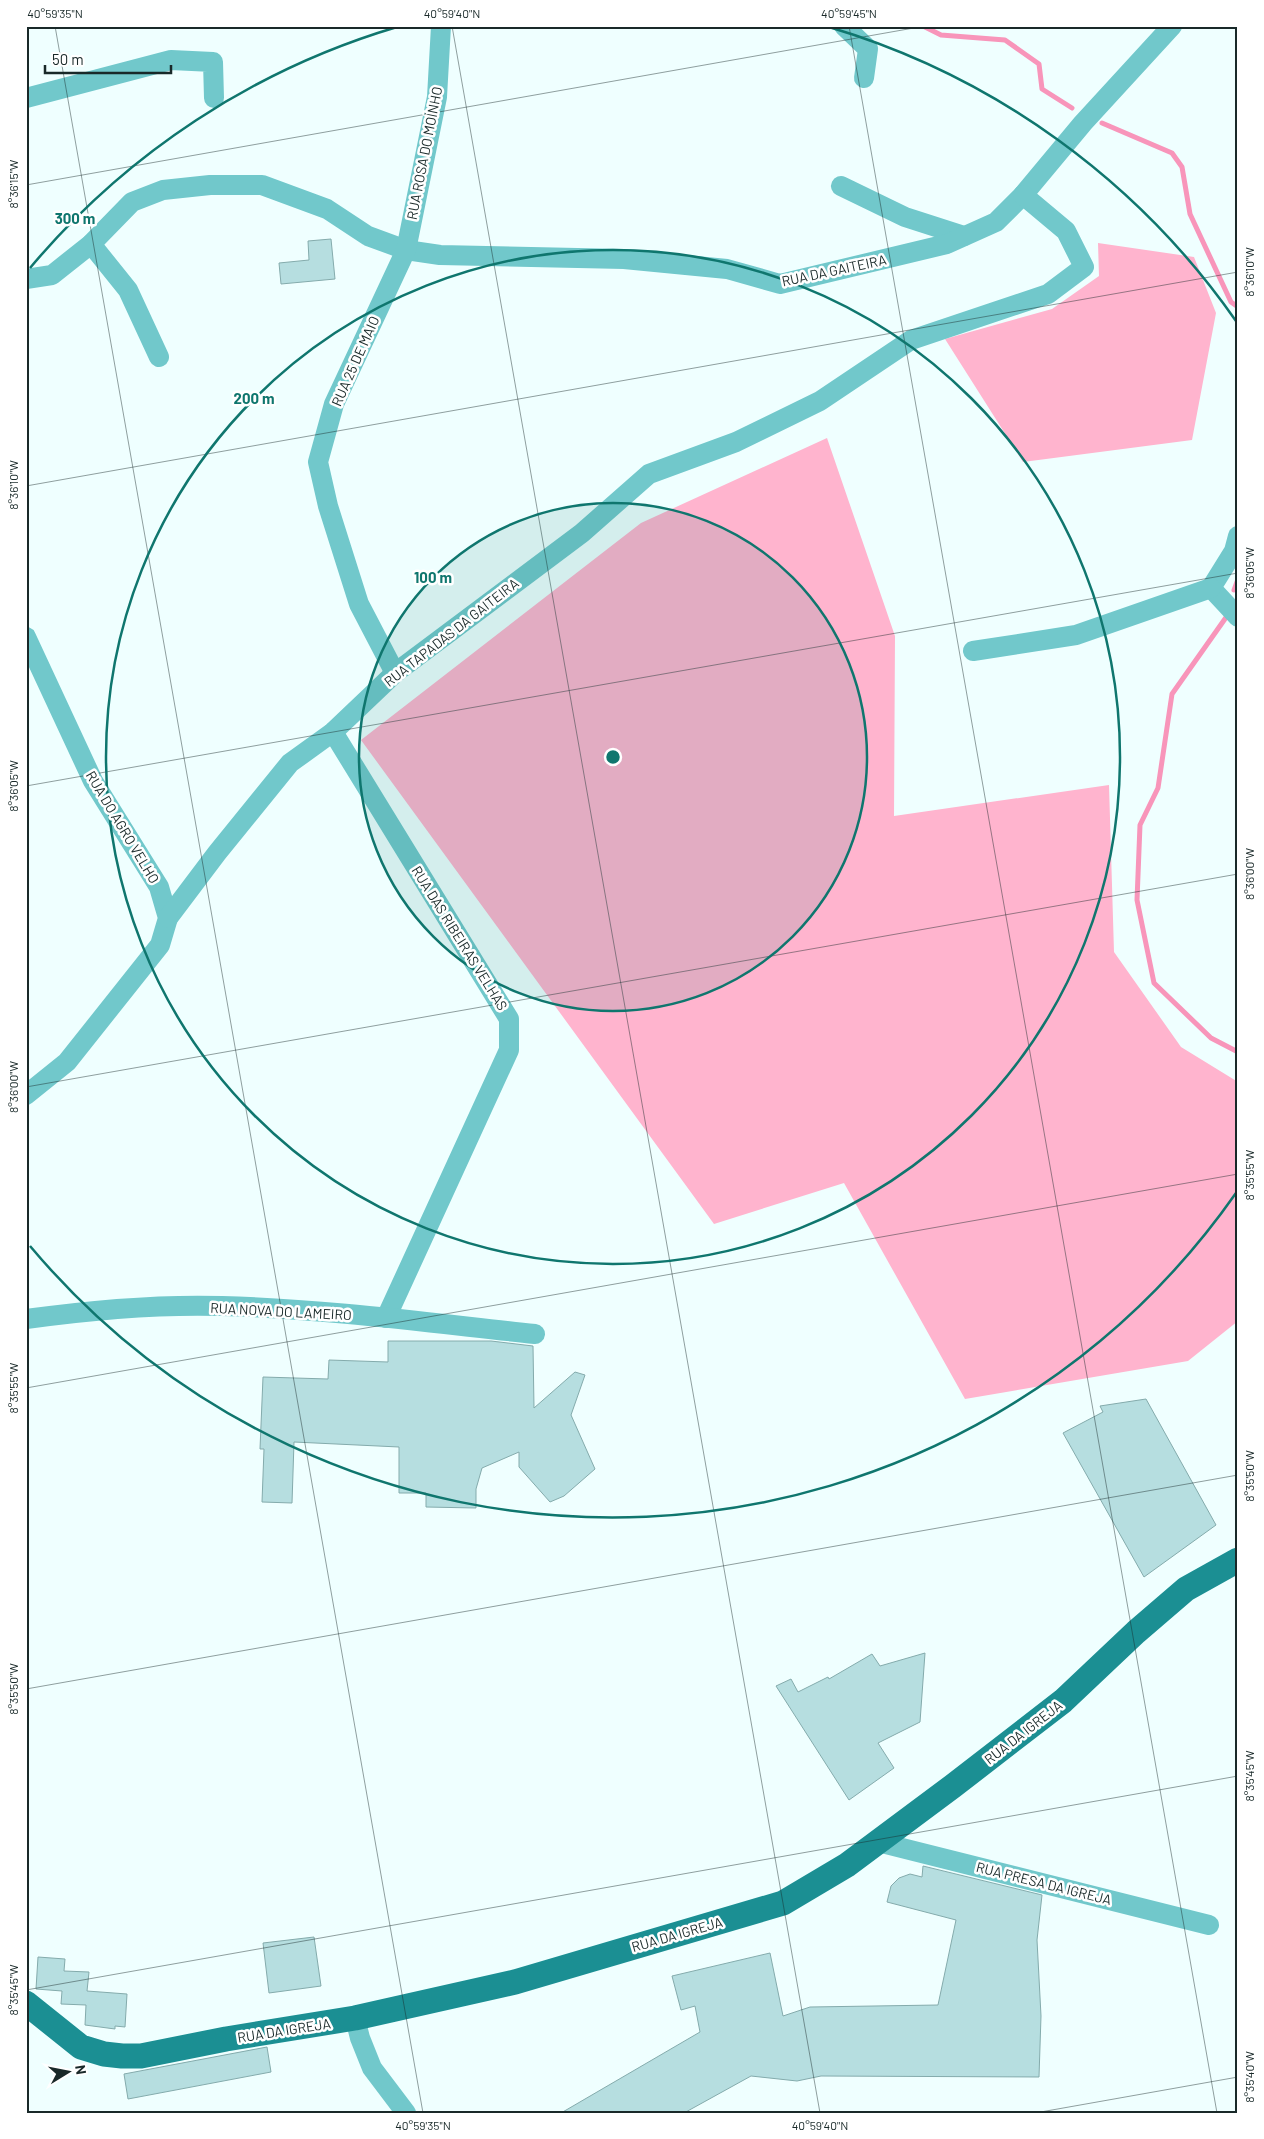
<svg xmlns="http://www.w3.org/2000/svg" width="1264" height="2139" font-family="Barlow,sans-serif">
	<rect width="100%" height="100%" fill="#efffff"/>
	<g fill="#ffb4ce">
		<path d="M1098,243l96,14 22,56 -24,127 -169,22 -78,-123 107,-30 47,-33z"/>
		<path d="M827,438l68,198 -1,180 215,-31 5,167 67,95 57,35v239l-50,40 -223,38 -121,-216 -130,41 -353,-484 280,-217z"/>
	</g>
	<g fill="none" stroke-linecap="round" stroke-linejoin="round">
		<g stroke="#f895ba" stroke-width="5">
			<path d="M923,26l18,9 64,5 34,24 3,25 30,19"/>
			<path d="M1102,123l70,30 10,14 8,47 41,88 7,5"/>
			<path d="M1234,590l4,-11"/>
			<path d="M1227,616l-55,78 -14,94 -18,37 -3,75 17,83 57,55 27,14"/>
		</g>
	</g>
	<g fill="#b6dee0" stroke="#84abac">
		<path d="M331,239l4,40 -54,5 -2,-21 30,-3 -1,-19z"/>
		<path d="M388,1341h103l42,5 1,62 41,-36 10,3 -14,40 24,54 -31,27 -14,6 -31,-35v-15l-37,16 -6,21v19l-50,-1v-14h-27v-46l-105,-5 -2,61 -30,-1 2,-53h-4l3,-72 65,2 1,-19 59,2z"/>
		<path d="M1146,1399l70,126 -72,52 -81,-144 40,-21 -3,-6z"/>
		<path d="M925,1653l-5,69 -42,21 16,25 -45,32 -73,-114 15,-7 7,13 30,-15 1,2 43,-25 8,12z"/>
		<path d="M923,1866l119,29 -5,45 4,76 -2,61 -218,-1 -24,5 -46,-5 -67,37h-123l139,-81 -5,-26 -14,4 -9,-34 98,-23 13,63 27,-9 128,-2 18,-85 -69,-18 4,-16 8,-8 11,-4 12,3z"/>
		<path d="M314,1937l7,49 -52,7 -6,-50z"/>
		<path d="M38,1957l27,2 -1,12 25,1 -2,19 40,3 -2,33 -10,-1v3l-30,-4 1,-20 -25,-1 1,-13 -26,-2z"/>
		<path d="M267,2047l4,25 -143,27 -4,-25z"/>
	</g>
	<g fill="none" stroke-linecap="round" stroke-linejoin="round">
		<g stroke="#71c8cb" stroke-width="20">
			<path d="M844,26l24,23 -4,29"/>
			<path d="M26,98l145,-38 42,2 1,36"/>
			<path d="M841,186l64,31 59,19"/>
			<path d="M91,244l37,46 31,67"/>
			<path d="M26,279l26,-4 39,-31 41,-42 31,-12 47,-5h52l65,24 41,27 38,14 34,5 184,4 103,10 53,15 167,-40 49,-22 27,-27 60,-72 89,-97"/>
			<path d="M1238,536l-4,15 -23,37 27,29"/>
			<path d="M26,637l67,144 66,106 9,31 -8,27 -93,117 -41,33"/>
			<path d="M973,651l103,-16 135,-47"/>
			<path d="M395,673l-36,-69 -31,-98 -10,-44 16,-58 72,-154 31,-153 4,-71"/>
			<path d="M333,732l176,287v31l-123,268"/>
			<path d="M168,918l49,-65 73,-90 43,-31 62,-59 187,-140 67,-59 87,-32 84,-41 91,-61 137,-46 36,-27 -18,-36 -43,-36"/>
			<path d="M26,1319c65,-9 131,-15 196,-13 105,3 209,17 313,28"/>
			<path d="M878,1842l331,83"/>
			<path d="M355,2018l5,20 12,30 34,45"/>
		</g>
		<path stroke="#1b8f93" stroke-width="25" d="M26,2003l55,44 23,7 18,2h19l85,-17 129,-21 160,-36 268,-79 64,-38 106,-79 110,-85 73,-69 50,-43 52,-29"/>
	</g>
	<path fill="none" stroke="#192929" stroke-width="1" stroke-opacity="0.45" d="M55,26l368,2087M452,26l368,2087M849,26l368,2087M26,185l899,-159M26,486l1212,-214M26,786l1212,-213M26,1087l1212,-213M26,1388l1212,-214M26,1689l1212,-214M26,1990l1212,-214M1035,2113l203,-36"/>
	<circle cx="613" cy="757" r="254" fill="#0f766e" fill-opacity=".12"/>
	<g fill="none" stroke="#0f766e" stroke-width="2.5">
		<circle cx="613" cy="757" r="254"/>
		<circle cx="613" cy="757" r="507"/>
		<path d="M1236 1193A761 761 0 0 1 30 1246M30 268A761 761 0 0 1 397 27M829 27A761 761 0 0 1 1236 321"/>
	</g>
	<g text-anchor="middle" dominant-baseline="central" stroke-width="5" stroke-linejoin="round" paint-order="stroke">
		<g font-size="14" fill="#192929" stroke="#fff">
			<text transform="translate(424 153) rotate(-79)">RUA ROSA DO MOÍNHO</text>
			<text transform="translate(834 270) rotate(-12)">RUA DA GAITEIRA</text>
			<text transform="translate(355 361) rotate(-66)">RUA 25 DE MAIO</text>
			<text transform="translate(451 632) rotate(-38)">RUA TAPADAS DA GAITEIRA</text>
			<text transform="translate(123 827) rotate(59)">RUA DO AGRO VELHO</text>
			<text transform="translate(460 938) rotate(58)">RUA DAS RIBEIRAS VELHAS</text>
			<text transform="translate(281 1311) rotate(3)">RUA NOVA DO LAMEIRO</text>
			<text transform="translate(1023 1732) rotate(-38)">RUA DA IGREJA</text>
			<text transform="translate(1044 1883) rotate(14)">RUA PRESA DA IGREJA</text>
			<text transform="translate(677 1934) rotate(-16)">RUA DA IGREJA</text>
			<text transform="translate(284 2030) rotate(-9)">RUA DA IGREJA</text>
		</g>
	</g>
	<circle cx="613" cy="757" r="8" fill="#0f766e" stroke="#fff" stroke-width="2.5"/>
	<g font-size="15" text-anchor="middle" font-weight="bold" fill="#0f766e" stroke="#fff" stroke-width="5" stroke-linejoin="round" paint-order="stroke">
		<text x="75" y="224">300 m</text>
		<text x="254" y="404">200 m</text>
		<text x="433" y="583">100 m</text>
	</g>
	<rect width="1264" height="2139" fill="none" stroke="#ffffff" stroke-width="55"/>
	<g transform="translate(68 2072) rotate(80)" stroke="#ffffff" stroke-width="4" paint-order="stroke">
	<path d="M0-4L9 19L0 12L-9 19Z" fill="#192929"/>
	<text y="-8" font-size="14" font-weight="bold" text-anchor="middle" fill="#192929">N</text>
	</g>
	<path d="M45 65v8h126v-8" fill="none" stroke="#192929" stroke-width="2.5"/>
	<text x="52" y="65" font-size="15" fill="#192929" stroke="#ffffff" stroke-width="4" paint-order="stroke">50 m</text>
	<rect x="28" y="28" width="1208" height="2084" fill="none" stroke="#192929" stroke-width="2"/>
	<g font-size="12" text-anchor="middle" fill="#192929">
		<text x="55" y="18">40°59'35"N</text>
		<text x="452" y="18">40°59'40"N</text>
		<text x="849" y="18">40°59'45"N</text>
		<text transform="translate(14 184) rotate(-90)" y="4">8°36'15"W</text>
		<text transform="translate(1250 272) rotate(-90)" y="4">8°36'10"W</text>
		<text transform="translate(14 485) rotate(-90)" y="4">8°36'10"W</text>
		<text transform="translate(1250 573) rotate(-90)" y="4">8°36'05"W</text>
		<text transform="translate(14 786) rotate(-90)" y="4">8°36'05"W</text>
		<text transform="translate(1250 874) rotate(-90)" y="4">8°36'00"W</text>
		<text transform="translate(14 1087) rotate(-90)" y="4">8°36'00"W</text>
		<text transform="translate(1250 1175) rotate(-90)" y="4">8°35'55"W</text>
		<text transform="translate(14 1388) rotate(-90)" y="4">8°35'55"W</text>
		<text transform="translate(1250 1476) rotate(-90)" y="4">8°35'50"W</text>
		<text transform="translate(14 1689) rotate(-90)" y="4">8°35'50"W</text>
		<text transform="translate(1250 1776) rotate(-90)" y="4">8°35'45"W</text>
		<text transform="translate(14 1990) rotate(-90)" y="4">8°35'45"W</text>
		<text transform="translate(1250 2077) rotate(-90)" y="4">8°35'40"W</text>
		<text x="423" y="2130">40°59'35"N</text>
		<text x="820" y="2130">40°59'40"N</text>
	</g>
</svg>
